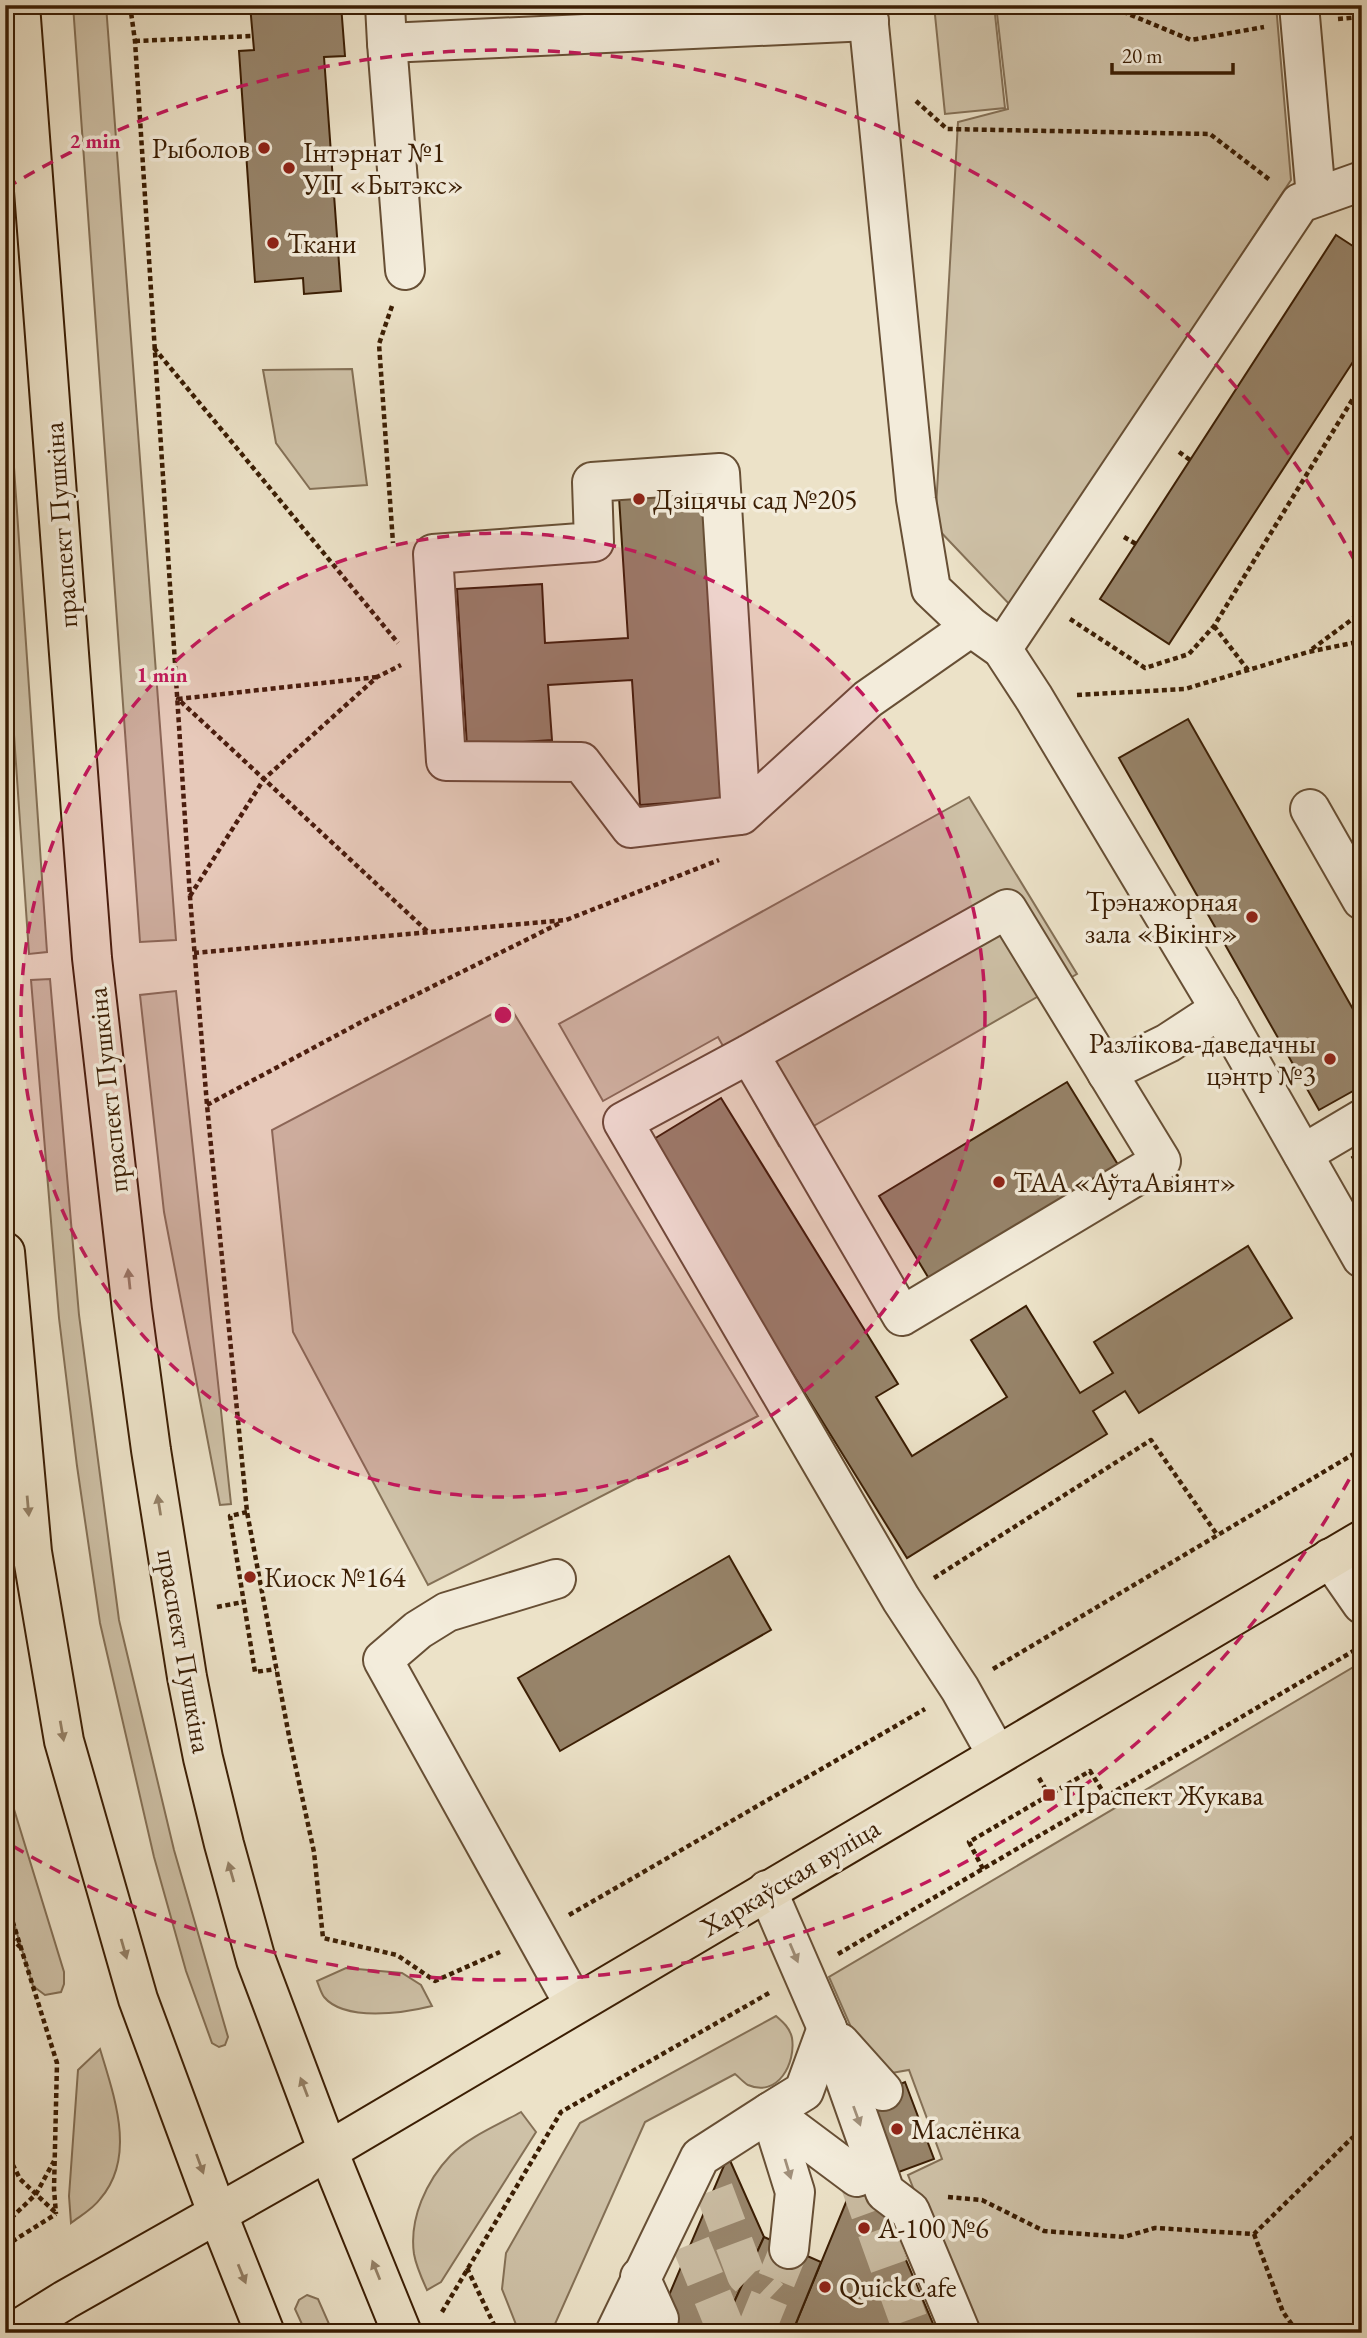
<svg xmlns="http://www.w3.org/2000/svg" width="1367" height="2338" font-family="'EB Garamond',serif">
	<rect width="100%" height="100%" fill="#ece2c8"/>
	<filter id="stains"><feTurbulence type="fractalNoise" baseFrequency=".00286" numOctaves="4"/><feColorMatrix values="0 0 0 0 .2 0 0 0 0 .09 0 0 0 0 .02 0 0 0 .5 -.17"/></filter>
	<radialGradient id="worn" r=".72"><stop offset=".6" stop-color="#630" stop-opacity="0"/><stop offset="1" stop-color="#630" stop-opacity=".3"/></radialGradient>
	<g fill="#cec1a7" stroke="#847056" stroke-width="2">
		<path d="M73,5h33l70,935 -36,2z"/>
		<path d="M934,5h60l11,103 -60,6z"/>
		<path d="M996,5h280l15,175 -280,426 -76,-80 23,-404 50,-13z"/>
		<path d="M5,335l42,617 -18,2 -24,-351z"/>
		<path d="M352,369l15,116 -57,4 -34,-46 -13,-73z"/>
		<path d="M969,797l108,177 -298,172 -61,-109 -115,64 -44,-77z"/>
		<path d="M50,979l29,336 40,305 55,230 54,187 -3,8 -6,2 -7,-4 -26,-72 -32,-114 -54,-234 -23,-157 -18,-148 -28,-338z"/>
		<path d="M176,991l55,513 -11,1 -56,-293 -24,-217z"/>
		<path d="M509,1005l249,411 -330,169 -135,-253 -21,-202z"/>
		<path d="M1362,1662v671h-391l-63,-158 34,-16 -33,-89 -23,4 -21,-15 -36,-82z"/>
		<path d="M5,1780l59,192v12l-3,8 -16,3 -12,-9 -28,-92z"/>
		<path d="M346,1968l56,5 19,12 11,21c-28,7 -87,16 -108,-9 -3,-4 -5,-11 -7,-16z"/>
		<path d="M776,2016c7,6 14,12 16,22 4,25 -14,60 -44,47 -4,-2 -9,-8 -13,-11l-90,48 -94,211 -32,-1 -17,-43 4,-36 74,-130z"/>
		<path d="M100,2049c14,47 37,108 0,150 -7,10 -20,17 -29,24l-2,-27 9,-126z"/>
		<path d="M521,2112l15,20 -95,150 -14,8c-5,-11 -11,-24 -13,-36 -5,-35 12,-73 37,-99 19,-19 47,-30 70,-43z"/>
		<path d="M307,2295l11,4 15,34h-27l-11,-24 4,-9z"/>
	</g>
	<g fill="#97846a" stroke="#3b1e04" stroke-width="2">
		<path d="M250,5h91l4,51 -21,1 17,234 -37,3 -1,-16 -48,4 -16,-231 15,-1z"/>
		<path d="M1336,235l26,17v96l-193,296 -69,-45z"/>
		<path d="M704,492l20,307 -84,6 -8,-125 -84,5 4,55 -85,6 -10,-157 85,-5 3,59 83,-5 -9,-141z"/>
		<path d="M1188,719l174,306v61l-43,24 -200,-352z"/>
		<path d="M1067,1082l53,86 -189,114 -52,-86z"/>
		<path d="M721,1098l177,286 -22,13 36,59 95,-59 -36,-57 55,-34 54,87 33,-20 -19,-31 154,-96 44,72 -153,95 -14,-22 -32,20 14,23 -200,124 -258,-416z"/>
		<path d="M1362,1151v23l-10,-17z"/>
		<path d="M729,1556l42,74 -211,121 -42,-73z"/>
		<path d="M905,2082l29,77 -46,17 -27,-76z"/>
		<path d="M728,2156l36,81 -44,96h-67z"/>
		<path d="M875,2187l62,146h-145l57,-138 14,-2z"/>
		<path d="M764,2237l57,25 -29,71h-72z"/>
	</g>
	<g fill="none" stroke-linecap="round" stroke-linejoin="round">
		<g stroke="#c9bba1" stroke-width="38" stroke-dasharray="38 19" stroke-linecap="butt">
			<path d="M857,2177l56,156"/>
			<path d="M714,2190l32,85 24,23"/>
			<path d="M691,2244l33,81 6,8"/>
			<path d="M755,2333l34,-84"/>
		</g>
		<defs>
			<g id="minor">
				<path d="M385,5l2,38 482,-22"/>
				<path d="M867,5l49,494 15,90 40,38 31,22 32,49 186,311 142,249"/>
				<path d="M1299,5l17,192"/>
				<path d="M387,43l18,227"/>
				<path d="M1002,649l298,-446 62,-22"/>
				<path d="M1310,809l52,91"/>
				<path d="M741,815l-21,-342 -128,9 2,60 -161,12 13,207 135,1 50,66 110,-13 127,-116 103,-72"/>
				<path d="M749,1054l153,262 259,-155 -154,-252 -258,145 -126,68 278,477 59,90 37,66"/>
				<path d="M1107,1073l61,-30 52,-34"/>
				<path d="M1303,1154l59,-35"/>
				<path d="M1330,1558l32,46"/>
				<path d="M556,1579l-109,33 -29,18 -35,30 191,344"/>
				<path d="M767,1890l60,138 58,164 25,19 51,122"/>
				<path d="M840,2043l43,48"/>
				<path d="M789,2249l6,-57 -25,-80 34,-21 23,-63"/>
				<path d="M640,2277l19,42"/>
				<path d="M615,2333l85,-176 70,-45 87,65"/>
			</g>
			<g id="major">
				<path d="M20,5l72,953 40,352 19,140 36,227 16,81 21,86 32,116 72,191 74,182"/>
				<path d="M5,1252l27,300 32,189 74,258 80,216 47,118"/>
				<path d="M12,2333l53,-33 263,-149 1034,-611"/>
			</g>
		</defs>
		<use href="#minor" stroke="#674f35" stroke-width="42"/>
		<use href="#major" stroke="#3b1e04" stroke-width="42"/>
		<g stroke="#3b1e04" stroke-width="4.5" stroke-dasharray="5 3.5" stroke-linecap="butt">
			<path d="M130,5l5,36 55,856 17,208 40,407 42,224 25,116 9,86 74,17 38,26 65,-29"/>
			<path d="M1107,5l84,35 73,-13"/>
			<path d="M1338,19l24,-2"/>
			<path d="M135,41l118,-5"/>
			<path d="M916,101l31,28 263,5 60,46"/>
			<path d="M392,306l-13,38 14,199"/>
			<path d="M154,348l244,295"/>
			<path d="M1179,452l11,8"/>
			<path d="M1124,537l12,7"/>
			<path d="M1070,619l75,49 44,-14 25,-28 148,-242"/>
			<path d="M1214,626l34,44"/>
			<path d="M1312,649l50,-37"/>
			<path d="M377,677l-199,22 250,233"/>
			<path d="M1077,695l108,-6 123,-37 54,-11"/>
			<path d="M190,896l74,-117 113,-102 24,-12"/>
			<path d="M194,953l372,-33 153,-60"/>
			<path d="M207,1105l158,-85 197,-98"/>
			<path d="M247,1512l-17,4 25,156 21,-3"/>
			<path d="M934,1578l217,-138 67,96"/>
			<path d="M217,1607l26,-5"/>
			<path d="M993,1669l369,-220"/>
			<path d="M1039,1778l10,17"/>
			<path d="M983,1869l-14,-27 121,-71 15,24"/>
			<path d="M5,1897l52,166 -3,126 2,25"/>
			<path d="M569,1915l356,-206"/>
			<path d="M5,1932l15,15"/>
			<path d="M838,1954l524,-308"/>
			<path d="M5,2149l15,30 36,34"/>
			<path d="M948,2197l34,3 62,31 80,6 31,-9 99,6 98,-96 10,-2"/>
			<path d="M5,2224l31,-30 18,-33"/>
			<path d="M1254,2234l29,78 15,21"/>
			<path d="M5,2246l51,-32"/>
			<path d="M467,2268l31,65"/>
			<path d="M442,2312l119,-200 208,-119"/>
		</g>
		<use href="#minor" stroke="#f3ecdb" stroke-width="38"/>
		<use href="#major" stroke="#ece2c8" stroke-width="38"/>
	</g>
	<defs><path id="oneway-solid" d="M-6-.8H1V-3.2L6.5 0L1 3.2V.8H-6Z" transform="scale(1.75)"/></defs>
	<g fill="#948066">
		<use href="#oneway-solid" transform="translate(129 1279) rotate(-96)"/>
		<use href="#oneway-solid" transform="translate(159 1505) rotate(-99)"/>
		<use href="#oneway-solid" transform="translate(28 1506) rotate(85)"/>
		<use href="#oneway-solid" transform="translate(62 1731) rotate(80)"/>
		<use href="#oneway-solid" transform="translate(231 1872) rotate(-106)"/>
		<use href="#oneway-solid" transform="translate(124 1949) rotate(74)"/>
		<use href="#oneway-solid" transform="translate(304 2087) rotate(-111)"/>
		<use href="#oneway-solid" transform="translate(200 2164) rotate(70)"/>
		<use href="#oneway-solid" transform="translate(376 2270) rotate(-112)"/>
		<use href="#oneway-solid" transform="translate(242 2274) rotate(68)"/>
	</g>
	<g fill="#a08f7a">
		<use href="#oneway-solid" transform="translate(794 1953) rotate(67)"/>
		<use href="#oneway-solid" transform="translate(857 2116) rotate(70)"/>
		<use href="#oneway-solid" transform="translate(788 2169) rotate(73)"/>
	</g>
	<circle cx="503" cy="1015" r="482" fill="#c2185b" fill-opacity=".12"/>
	<g fill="none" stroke="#c2185b" stroke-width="3.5" stroke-dasharray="12 9">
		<circle cx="503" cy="1015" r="482"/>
		<path d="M1359 1461A965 965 0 0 1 6 1842M6 188A965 965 0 0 1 1359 569"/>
	</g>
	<g fill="#8f2418" stroke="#f3ecdb" stroke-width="2.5">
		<circle cx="264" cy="148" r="7"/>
		<circle cx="289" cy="168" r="7"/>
		<circle cx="273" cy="243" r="7"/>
		<circle cx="639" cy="499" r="7"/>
		<circle cx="1252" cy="917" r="7"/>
		<circle cx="1330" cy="1059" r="7"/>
		<circle cx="999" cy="1182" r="7"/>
		<circle cx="250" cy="1577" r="7"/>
		<rect x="1042" y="1788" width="14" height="14" rx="3.5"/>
		<circle cx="897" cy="2129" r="7"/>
		<circle cx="864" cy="2228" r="7"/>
		<circle cx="825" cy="2287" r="7"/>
	</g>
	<g text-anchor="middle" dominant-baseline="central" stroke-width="7" stroke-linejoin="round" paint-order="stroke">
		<g font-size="28" fill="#3b1e04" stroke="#f3ecdb" text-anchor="start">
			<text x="250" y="148" text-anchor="end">Рыболов</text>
			<text x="303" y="152">Інтэрнат №1<tspan x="303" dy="32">УП «Бытэкс»</tspan></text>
			<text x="287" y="243">Ткани</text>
			<text x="653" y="499">Дзіцячы сад №205</text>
			<text x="1238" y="901" text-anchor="end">Трэнажорная<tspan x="1238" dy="32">зала «Вікінг»</tspan></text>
			<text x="1316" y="1043" text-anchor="end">Разлікова-даведачны<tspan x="1316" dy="32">цэнтр №3</tspan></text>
			<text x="1013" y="1182">ТАА «АўтаАвіянт»</text>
			<text x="264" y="1577">Киоск №164</text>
			<text x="1063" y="1795">Праспект Жукава</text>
			<text x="911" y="2129">Маслёнка</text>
			<text x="878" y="2228">А-100 №6</text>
			<text x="839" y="2287">QuickCafe</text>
		</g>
		<g font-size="28" fill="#3b1e04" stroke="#f3ecdb">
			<text transform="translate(60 525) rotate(-94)">праспект Пушкіна</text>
			<text transform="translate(107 1090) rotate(-96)">праспект Пушкіна</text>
			<text transform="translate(185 1651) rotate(80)">праспект Пушкіна</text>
			<text transform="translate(790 1877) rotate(-31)">Харкаўская вуліца</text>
		</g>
	</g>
	<circle cx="503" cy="1015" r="10" fill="#c2185b" stroke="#f3ecdb" stroke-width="3.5"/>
	<g font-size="21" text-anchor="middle" font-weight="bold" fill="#c2185b" stroke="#f3ecdb" stroke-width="7" stroke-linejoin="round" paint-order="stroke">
		<text x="95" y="148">2 min</text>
		<text x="162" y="682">1 min</text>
	</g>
	<rect width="1367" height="2338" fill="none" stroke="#ece2c8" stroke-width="28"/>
	<rect x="7" y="7" width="1353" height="2324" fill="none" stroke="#3b1e04" stroke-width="3.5"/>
	<rect x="14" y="14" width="1339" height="2310" fill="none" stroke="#3b1e04" stroke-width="2"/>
	<path d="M1112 63v10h121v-10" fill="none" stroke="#3b1e04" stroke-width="3.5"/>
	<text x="1122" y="63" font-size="21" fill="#3b1e04" stroke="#f3ecdb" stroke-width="5" paint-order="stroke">20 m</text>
	<rect width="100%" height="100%" filter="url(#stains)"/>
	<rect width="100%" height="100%" fill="url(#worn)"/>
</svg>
